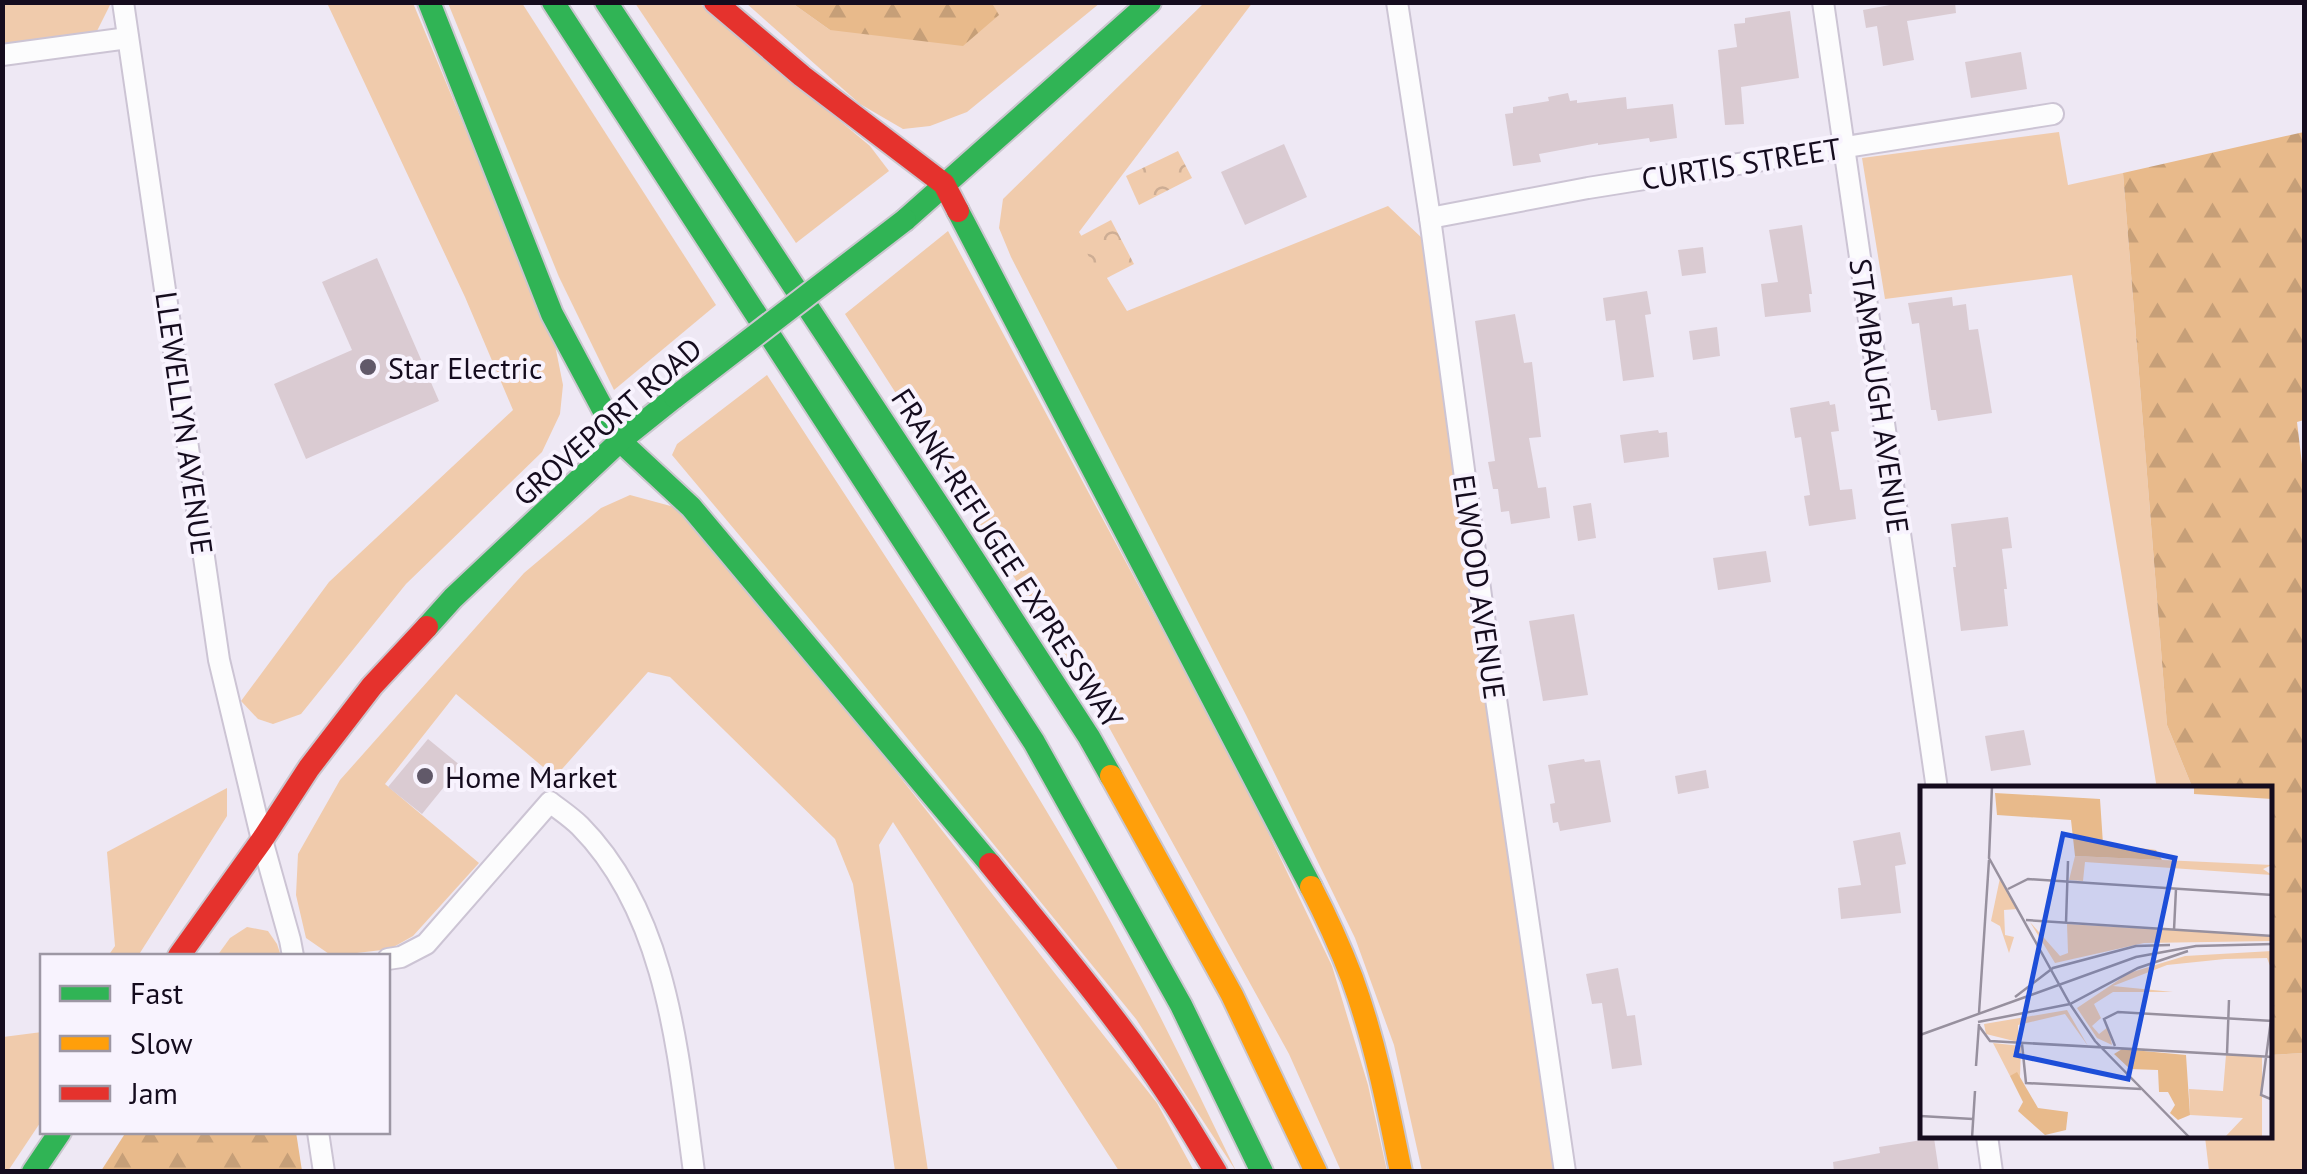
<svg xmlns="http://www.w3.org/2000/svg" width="2307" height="1174" font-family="'PT Sans',sans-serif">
	<defs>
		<pattern id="forest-firs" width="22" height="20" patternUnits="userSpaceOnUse" patternTransform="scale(2.5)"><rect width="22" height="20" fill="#e8ba8b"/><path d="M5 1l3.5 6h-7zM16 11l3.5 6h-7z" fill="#c69f78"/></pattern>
		<pattern id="park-crowns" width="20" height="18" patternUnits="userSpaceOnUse" patternTransform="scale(2.5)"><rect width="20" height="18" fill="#f0cbac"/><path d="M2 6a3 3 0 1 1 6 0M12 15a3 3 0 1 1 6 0" fill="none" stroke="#cdad94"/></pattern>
	</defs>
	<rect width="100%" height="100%" fill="#eee8f4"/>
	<g fill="#f0cbac">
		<path d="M1253,2l-174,230 48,79 261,-105 35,33 133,932h-134l-28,-126 -39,-107 -109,-223 -235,-458 -12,-29 4,-29 201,-196z"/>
		<path d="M111,3l-14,28 -94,13v-41z"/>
		<path d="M327,3h86l142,342 8,40 -3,29 -18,38 -136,132 -105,130 -28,10 -15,-5 -17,-18 88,-119 184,-172 -48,-113z"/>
		<path d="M448,3h74l194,302 -102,85 -55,-113z"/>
		<path d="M635,3h64l171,143 19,25 -93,72z"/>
		<path d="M746,3h46l38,27 168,-15 -6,-12h108l-133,109 -37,14 -27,3 -43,-25z"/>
		<path d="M2059,132l9,53 55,-12 44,552 26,64h-36l-85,-514 -187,24 -23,-141z"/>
		<path d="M948,231l295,549 89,186 36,119 19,86h-46l-52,-117 -189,-343 -255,-397z"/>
		<path d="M767,375c111,172 227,341 328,519 51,91 96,184 141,277l-100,-152 -303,-372 -161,-192 5,-11z"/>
		<path d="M630,495l48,13 200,241 279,354 37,68h-75l-226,-349 -14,23 49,326h-33l-42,-287 -18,-45 -165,-162 -22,-5 -93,105 -99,-83 -71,90 94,79 -66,73 -23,13 -58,7 -26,-18 -10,-43 2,-41 42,-74 184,-207 77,-65z"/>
		<path d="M227,788v28l-89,140h-30l7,-10 -8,-94z"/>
		<path d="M247,927l21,4 9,13 4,12h-64l13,-18z"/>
		<path d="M42,1032v88l-34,51h-5v-134z"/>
		<path d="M2304,1053v118h-95l-4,-34 65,-1v-81z"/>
	</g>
	<g fill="url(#forest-firs)">
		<path d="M792,3h200l7,12 -36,31 -133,-16z"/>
		<path d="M2304,132v288l-7,2 7,59v572l-34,2v-266h-77l-26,-64 -44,-552z"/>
		<path d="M126,1132h170l6,39h-201z"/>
	</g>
	<g fill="url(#park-crowns)">
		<path d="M1178,151l14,27 -53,27 -13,-29z"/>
		<path d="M1111,220l23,44 -33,17 -22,-44z"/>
	</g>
	<g fill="#dacbd2">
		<path d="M1906,2h49l1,11 -49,8 7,39 -31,6 -6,-40 -11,2 -3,-18z"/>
		<path d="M1790,11l9,67 -58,9 3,37 -19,1 -7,-75 19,-3 -3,-23 11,-1v-5z"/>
		<path d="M2021,52l6,37 -56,9 -6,-36z"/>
		<path d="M1568,93l2,8 7,-1v3l49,-6 1,12 46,-5 4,34 -27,4 -1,-4 -51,7v-2l-59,11 2,8 -28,4 -8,-52 8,-1v-6l36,-6 -1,-4z"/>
		<path d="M1284,144l23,53 -62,28 -24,-53z"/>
		<path d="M1802,225l10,69h-3l2,18 -46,5 -4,-33 17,-2 -9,-52z"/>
		<path d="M1703,247l3,26 -24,3 -4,-26z"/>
		<path d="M377,258l62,143 -133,58 -32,-75 78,-34 -30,-68z"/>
		<path d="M1647,291l4,23 -6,1 9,62 -31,4 -8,-61 -9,1 -3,-23z"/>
		<path d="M1952,297l1,9 13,-2 3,26 9,-1 14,84 -54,8 -2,-11h-5l-12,-87 -7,1 -4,-21z"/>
		<path d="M1515,314l9,49 8,-1 9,75 -12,1 9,50 8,-1 4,31 -39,6 -2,-13 -8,1 -3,-23h-5l-5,-27 7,-1 -20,-140z"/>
		<path d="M1717,327l3,29 -27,4 -4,-29z"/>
		<path d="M1829,401l1,4 5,-1 4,27 -8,1 9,58 12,-1 4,30 -47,7 -5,-30 6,-1 -9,-58 -6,1 -5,-30z"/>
		<path d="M1658,430l1,3 8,-1 2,25 -45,6 -4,-28z"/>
		<path d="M1591,503l5,35 -18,3 -5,-35z"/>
		<path d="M2008,517l4,31 -10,1 5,40h-3l4,37 -47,5 -8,-64h3l-5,-43z"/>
		<path d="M1766,551l5,31 -53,8 -5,-32z"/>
		<path d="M1574,614l14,81 -45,6 -14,-80z"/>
		<path d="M2024,730l7,35 -40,6 -6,-35z"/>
		<path d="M428,739l33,27 -39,48 -34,-27z"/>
		<path d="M1584,759l1,3 15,-2 11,62 -51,9 -2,-9 -5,1 -3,-19 5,-1 -7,-38z"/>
		<path d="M1706,770l3,18 -31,6 -3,-18z"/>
		<path d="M1900,832l6,32 -11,2 6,47 -60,6 -3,-31 23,-3 -8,-44z"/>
		<path d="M1618,968l9,48 8,-1 7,50 -30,4 -10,-66 -10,1 -6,-30z"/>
		<path d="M1934,1138l5,34h-105l-1,-10 47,-9 -1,-6z"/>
	</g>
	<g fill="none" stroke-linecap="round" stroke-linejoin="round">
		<defs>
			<g id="street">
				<path d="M123,2l96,658 43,180 28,100 3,16"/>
				<path d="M1397,2l33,216 51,378 84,576"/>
				<path d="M1823,2l114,787"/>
				<path d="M2,55l126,-17"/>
				<path d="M1430,218l158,-30 465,-74"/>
				<path d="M388,959l13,-2 25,-13 124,-142c10,8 21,15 30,24 88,89 98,228 114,346"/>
				<path d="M318,1132l6,40"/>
				<path d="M1987,1136l5,36"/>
			</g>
			<g id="fast">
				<path d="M429,2l123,312 68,127 71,66 299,357"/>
				<path d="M553,2l481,740 147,263 81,167"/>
				<path d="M606,2l343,519 140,216 22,39"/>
				<path d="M958,211l353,676"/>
				<path d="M905,220l245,-218"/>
				<path d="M427,627l26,-29 167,-157 55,-44"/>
				<path d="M33,1172l27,-40"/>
			</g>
			<g id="slow">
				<path d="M1111,776l121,219 84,177"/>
				<path d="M1311,887c15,29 29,60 41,91 23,63 36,129 49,194"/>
			</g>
			<g id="jam">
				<path d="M715,2l87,74 142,108 14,27"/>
				<path d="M990,864c62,77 127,152 181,235 16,24 30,49 45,73"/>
				<path d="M179,956l83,-116 47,-72 63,-82 55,-59"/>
			</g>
		</defs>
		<use href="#street" stroke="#ccc4d4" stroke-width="24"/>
		<use href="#fast" stroke="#cac6ce" stroke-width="26"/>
		<use href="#slow" stroke="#cac6ce" stroke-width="26"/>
		<use href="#jam" stroke="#cac6ce" stroke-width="26"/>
		<use href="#street" stroke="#fcfcfd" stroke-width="20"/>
		<use href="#fast" stroke="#30b455" stroke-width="22"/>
		<use href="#slow" stroke="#ff9f0a" stroke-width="22"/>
		<use href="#jam" stroke="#e5322d" stroke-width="22"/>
		<defs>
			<path id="fast-bridge" d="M675,397l230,-177"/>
		</defs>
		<use href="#fast-bridge" stroke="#cac6ce" stroke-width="26" stroke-linecap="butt"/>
		<use href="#fast-bridge" stroke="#30b455" stroke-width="22"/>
	</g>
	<g fill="#615969" stroke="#f8f3fe" stroke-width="4">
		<circle cx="368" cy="367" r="10"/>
		<circle cx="425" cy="776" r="10"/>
	</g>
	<g text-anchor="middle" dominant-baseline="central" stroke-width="8" stroke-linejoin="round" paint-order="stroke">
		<g font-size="30" fill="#150c1e" stroke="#f8f3fe">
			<text transform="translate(1741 163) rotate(-9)">CURTIS STREET</text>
			<text transform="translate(1880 396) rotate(82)">STAMBAUGH AVENUE</text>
			<text transform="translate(607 421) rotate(-41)">GROVEPORT ROAD</text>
			<text transform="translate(185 423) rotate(82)">LLEWELLYN AVENUE</text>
			<text transform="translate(1008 558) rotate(57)">FRANK-REFUGEE EXPRESSWAY</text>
			<text transform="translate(1480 587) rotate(82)">ELWOOD AVENUE</text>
		</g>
		<g font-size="30" fill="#150c1e" stroke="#f8f3fe" text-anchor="start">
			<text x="388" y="367">Star Electric</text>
			<text x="445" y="776">Home Market</text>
		</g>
	</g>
	<g transform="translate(1920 786)">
		<rect width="352" height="352" fill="#eee8f4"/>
		<path d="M155,70l197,9 -9,4 9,6 -187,-13 -2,19 -14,-1zM80,92l17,31 -13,1 1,25 9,2 -5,16 -9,-27 -9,-5zM110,136l30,34 8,-3 -1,-29 205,12v5l-128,2 -89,20zM352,165v20l-5,-13 -42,1 -58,6 -54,21 60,6h-60l-19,12 7,14 -9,8 7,8 9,-7 4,18 -15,-7 -20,-30 52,-35 56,-17zM147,224l21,36 -23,-32 -47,11v17l-32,-8 -2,-10zM73,257l28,3 -1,31 -10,-1zM306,269l36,2v81l-37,-1 18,-19 -53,-3 -1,-26 34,2z" fill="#f0cbac"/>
		<path d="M274,0h76l2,13 -78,-5zM75,7l105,6 3,45 53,6 6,10 -87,-4 -4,-36 -74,-5zM202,263l64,6 4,60 -12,5 -8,-7 5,-8 -7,-13h-9l-1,-22 -28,-1 -16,-15zM97,286l21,36 30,4 -2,18 -21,5 -27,-24 5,-9 -13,-26z" fill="#e8ba8b"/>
		<path fill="none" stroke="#97909e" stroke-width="2.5" d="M72,0l-3,72 81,146 25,37 95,97M88,103l20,-10 245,16M106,134l247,16M146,137l2,-62M254,144l2,-41M95,211l38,-29 83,-22 34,-1M353,219l-12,90 12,5M59,227l10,-153M58,236l92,-18 68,-36 50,-17M59,240l11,15 283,16M0,249l216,-78 60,-11 77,-2M102,258l4,39 115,6M195,260l-11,-27 14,-7 155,9M307,268l2,-54M56,280l3,-42M0,330l53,3M52,352l3,-47"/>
		<path fill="#1d4ed8" fill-opacity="0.15" stroke="#1d4ed8" stroke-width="5" d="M143,48l112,24 -47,221 -112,-24z"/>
		<rect width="352" height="352" fill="none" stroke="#150c1e" stroke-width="5"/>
	</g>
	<rect width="2307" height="1174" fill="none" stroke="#150c1e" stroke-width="10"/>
	<rect x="40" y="954" width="350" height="180" fill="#f8f3fe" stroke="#9d97a4" stroke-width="2.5"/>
	<rect x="60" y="986" width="50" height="15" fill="#30b455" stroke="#9d97a4" stroke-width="2.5"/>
	<text x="130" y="1004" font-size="30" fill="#150c1e">Fast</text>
	<rect x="60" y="1036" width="50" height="15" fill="#ff9f0a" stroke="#9d97a4" stroke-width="2.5"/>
	<text x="130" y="1054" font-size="30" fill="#150c1e">Slow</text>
	<rect x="60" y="1086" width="50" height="15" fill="#e5322d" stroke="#9d97a4" stroke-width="2.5"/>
	<text x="130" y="1104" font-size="30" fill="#150c1e">Jam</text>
</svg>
